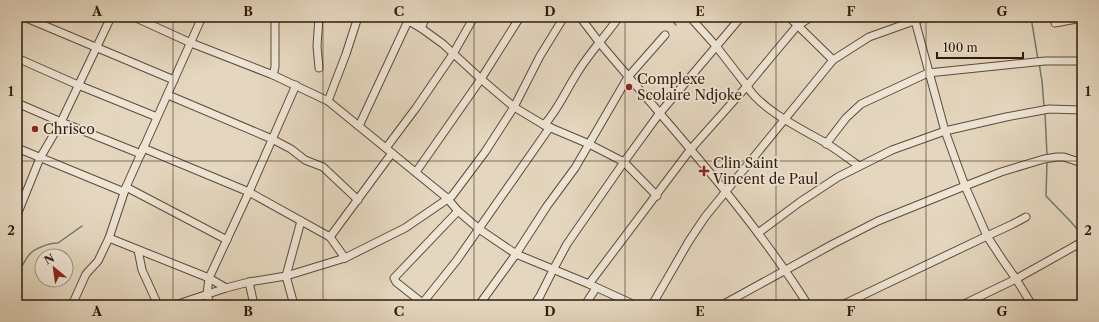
<svg xmlns="http://www.w3.org/2000/svg" width="1099" height="322" font-family="'Libre Caslon Text',serif">
	<rect width="100%" height="100%" fill="#e5d7bf"/>
	<filter id="stains"><feTurbulence type="fractalNoise" baseFrequency=".005" numOctaves="4"/><feColorMatrix values="0 0 0 0 .2 0 0 0 0 .09 0 0 0 0 .02 0 0 0 .5 -.17"/></filter>
	<radialGradient id="worn" r=".72"><stop offset=".6" stop-color="#630" stop-opacity="0"/><stop offset="1" stop-color="#630" stop-opacity=".3"/></radialGradient>
	<g fill="none" stroke-linecap="round" stroke-linejoin="round">
		<g stroke="#6e7a6d" stroke-width="1.5">
			<path d="M669,17l7,8"/>
			<path d="M1031,17l7,43"/>
			<path d="M1039,63l3,18 2,26"/>
			<path d="M1045,113l2,42"/>
			<path d="M1047,161l-1,35 26,27 10,12"/>
			<path d="M17,269c7,-2 7,-9 12,-14 5,-7 21,-12 29,-12l24,-17"/>
		</g>
		<defs>
			<g id="minor">
				<path d="M24,17l150,63"/>
				<path d="M134,17l57,26 82,32 55,26 119,97 11,13 21,18 37,25 73,30 46,21"/>
				<path d="M402,17l19,11 22,16 38,35 33,28 30,18 45,19 35,18 33,34"/>
				<path d="M580,17l19,25c72,86 149,168 209,263"/>
				<path d="M690,17l26,29 31,40c13,23 56,44 79,57 11,7 22,15 33,23"/>
				<path d="M789,17l44,43"/>
				<path d="M914,17l31,114 20,55 22,50 15,23 14,20 16,26"/>
				<path d="M1055,23l27,-5"/>
				<path d="M421,28l5,-11"/>
				<path d="M17,58l61,27 79,32"/>
				<path d="M319,68l-2,-22 2,-29"/>
				<path d="M273,75l2,-8v-50"/>
				<path d="M168,95l104,44 19,10 14,11 18,7 35,33"/>
				<path d="M328,101l18,-47 12,-37"/>
				<path d="M17,103l44,19 80,32"/>
				<path d="M544,125c14,-15 21,-33 32,-50 12,-21 29,-38 43,-58"/>
				<path d="M359,126l49,-105"/>
				<path d="M826,144l20,-26 15,-14 67,-31 117,-12h37"/>
				<path d="M17,148l107,44"/>
				<path d="M143,148l106,44 81,45 15,21"/>
				<path d="M386,148l30,-40 37,-54 21,-37"/>
				<path d="M416,172l65,-93 39,-62"/>
				<path d="M126,187l101,53"/>
				<path d="M17,215l23,-57 21,-36 50,-105"/>
				<path d="M758,233l42,-31 38,-25 54,-27 53,-19 61,-14 43,-8 33,1"/>
				<path d="M330,237l62,-84"/>
				<path d="M109,238l100,40 17,10"/>
				<path d="M138,250l4,20 16,35"/>
				<path d="M249,282l5,23"/>
				<path d="M589,284l101,-134 57,-64 24,-29 26,-31 14,-9"/>
				<path d="M72,305l14,-31 12,-13 11,-23 17,-51 76,-170"/>
				<path d="M175,305l51,-17 23,-6 37,-6 59,-18 60,-30 47,-32 33,-44 29,-45 26,-51 24,-39"/>
				<path d="M210,305l-3,-11 2,-16 40,-86 47,-107"/>
				<path d="M294,305l-8,-29 15,-55"/>
				<path d="M421,305l36,-45 93,-133"/>
				<path d="M425,305l-29,-23 -2,-4 64,-67"/>
				<path d="M479,305l37,-51 31,-48 28,-38 53,-91 37,-42"/>
				<path d="M534,305l6,-9 13,-26 14,-26 18,-26 39,-56 35,-48 82,-97"/>
				<path d="M585,305l11,-17"/>
				<path d="M652,305l37,-64 16,-24 128,-157 36,-23 56,-20"/>
				<path d="M722,305l111,-61 45,-23 87,-35 36,-14 43,-13 13,-2h7l18,6"/>
				<path d="M842,305l145,-69 26,-12 13,-7"/>
				<path d="M962,305l54,-26 66,-37"/>
			</g>
		</defs>
		<use href="#minor" stroke="#5e4a38" stroke-width="9"/>
		<use href="#minor" stroke="#eee5d5" stroke-width="7"/>
	</g>
	<path fill="none" stroke="#311b0b" stroke-width="1" stroke-opacity="0.55" d="M173,17v288M323,17v288M474,17v288M625,17v288M776,17v288M926,17v288M17,161h1065"/>
	<g fill="#8f2418" stroke="#eee5d5" stroke-width="1.5">
		<circle cx="629" cy="87" r="4"/>
		<circle cx="35" cy="129" r="4"/>
		<path d="M702 165h4v4h4v4h-4v4h-4v-4h-4v-4h4z"/>
	</g>
	<g text-anchor="middle" dominant-baseline="central" stroke-width="3.5" stroke-linejoin="round" paint-order="stroke">
		<g font-size="14" fill="#311b0b" stroke="#eee5d5" text-anchor="start">
			<text x="637" y="79">Complexe<tspan x="637" dy="16">Scolaire Ndjoke</tspan></text>
			<text x="43" y="129">Chrisco</text>
			<text x="713" y="163">Clin Saint<tspan x="713" dy="16">Vincent de Paul</tspan></text>
		</g>
	</g>
	<rect width="1099" height="322" fill="none" stroke="#e5d7bf" stroke-width="44"/>
	<g transform="translate(54 268) rotate(331)"><circle r="19" fill="#eee5d5" stroke="#a29484"/>
	<path d="M0-3L7 15L0 10L-7 15Z" fill="#8f2418"/>
	<text y="-6" font-size="11" font-weight="bold" text-anchor="middle" fill="#311b0b">N</text>
	</g>
	<path d="M937 52v6h86v-6" fill="none" stroke="#311b0b" stroke-width="2"/>
	<text x="943" y="52" font-size="12" fill="#311b0b" stroke="#eee5d5" stroke-width="3" paint-order="stroke">100 m</text>
	<rect x="22" y="22" width="1055" height="278" fill="none" stroke="#311b0b" stroke-width="1.5"/>
	<g font-size="13" text-anchor="middle" font-weight="bold" fill="#311b0b">
		<text x="97" y="16">A</text>
		<text x="248" y="16">B</text>
		<text x="399" y="16">C</text>
		<text x="550" y="16">D</text>
		<text x="700" y="16">E</text>
		<text x="851" y="16">F</text>
		<text x="1002" y="16">G</text>
		<text x="11" y="96">1</text>
		<text x="1088" y="96">1</text>
		<text x="11" y="235">2</text>
		<text x="1088" y="235">2</text>
		<text x="97" y="316">A</text>
		<text x="248" y="316">B</text>
		<text x="399" y="316">C</text>
		<text x="550" y="316">D</text>
		<text x="700" y="316">E</text>
		<text x="851" y="316">F</text>
		<text x="1002" y="316">G</text>
	</g>
	<rect width="100%" height="100%" filter="url(#stains)"/>
	<rect width="100%" height="100%" fill="url(#worn)"/>
</svg>
